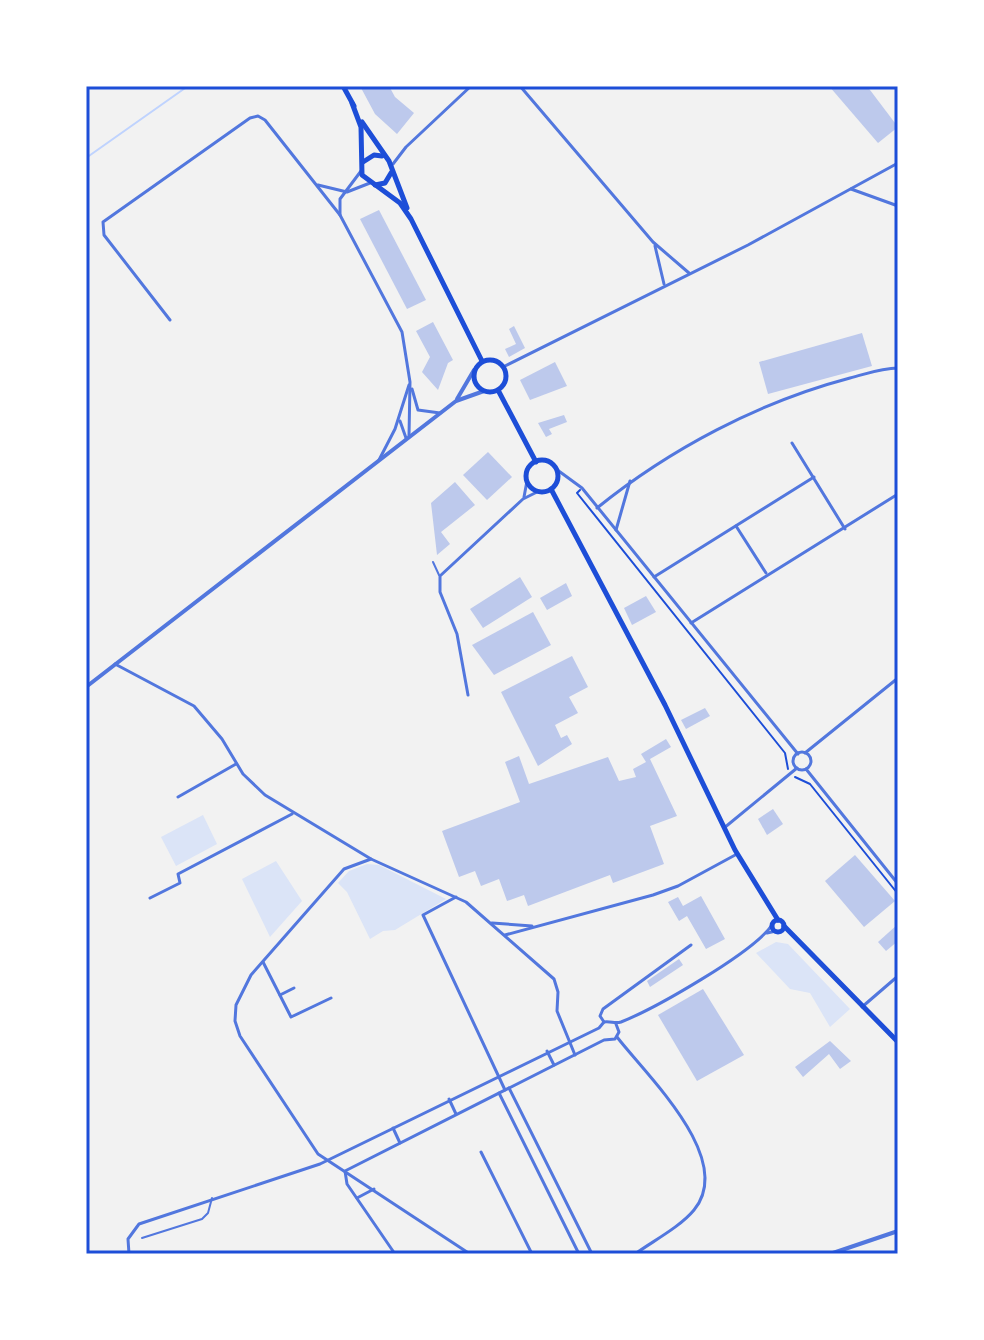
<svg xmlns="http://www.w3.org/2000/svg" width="984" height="1340" font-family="Literata,serif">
	<rect width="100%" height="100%" fill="#f2f2f2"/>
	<g fill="#dbe4f7">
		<path d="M203,815l14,29 -41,22 -15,-29z"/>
		<path d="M276,861l26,40 -32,36 -28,-58z"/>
		<path d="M367,864l12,1 67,34 -51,31 -12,1 -13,8 -23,-47 -9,-9 11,-12z"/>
		<path d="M776,942l12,2 62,65 -20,18 -20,-34 -20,-4 -34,-36z"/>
	</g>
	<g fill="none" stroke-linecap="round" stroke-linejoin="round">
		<path stroke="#bfd3fe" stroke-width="2" d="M86,158l102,-72"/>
	</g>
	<g fill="#bdc9ec">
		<path d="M360,86h29l6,11 19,16 -17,21 -22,-20z"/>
		<path d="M829,86h38l31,41 -20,16z"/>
		<path d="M379,210l47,90 -19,9 -47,-90z"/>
		<path d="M433,322l20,38 -5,3 -10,27 -16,-18 8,-15 -14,-26z"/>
		<path d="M514,326l11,22 -16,9 -4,-8 11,-5 -7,-15z"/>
		<path d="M862,333l10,33 -104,28 -9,-32z"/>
		<path d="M555,362l12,24 -37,14 -10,-20z"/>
		<path d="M564,415l3,7 -18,7 3,5 -6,3 -8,-14z"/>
		<path d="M488,452l24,25 -25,23 -24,-25z"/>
		<path d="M455,482l20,23 -34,27 9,12 -13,11 -6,-52z"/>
		<path d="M520,577l12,20 -49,31 -13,-19z"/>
		<path d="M566,583l6,13 -25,14 -7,-12z"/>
		<path d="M646,596l10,16 -24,13 -8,-17z"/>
		<path d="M533,612l18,33 -57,30 -22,-30z"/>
		<path d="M572,656l16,31 -19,10 9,16 -23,12 6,13 6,-3 5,9 -34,22 -37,-74z"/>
		<path d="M705,708l5,8 -24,13 -5,-9z"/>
		<path d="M666,739l5,8 -21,12 27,57 -27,10 14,38 -51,19 -3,-8 -82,31 -4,-11 -17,6 -8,-22 -18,7 -6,-15 -16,6 -17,-46 78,-29 -15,-40 14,-6 10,28 79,-27 11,24 17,-4 -3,-8 13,-7 -5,-8z"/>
		<path d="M773,809l10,15 -16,11 -9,-16z"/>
		<path d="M855,855l40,46 -31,26 -39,-46z"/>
		<path d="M701,896l24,43 -19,10 -19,-33 -8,5 -11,-19 10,-5 5,9z"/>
		<path d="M898,924v17l-12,10 -8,-9z"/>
		<path d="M679,959l4,6 -33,22 -3,-6z"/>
		<path d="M703,989l41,66 -47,26 -39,-66z"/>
		<path d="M830,1041l21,20 -11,8 -11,-15 -26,23 -8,-10z"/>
	</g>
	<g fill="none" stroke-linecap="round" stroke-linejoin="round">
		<g stroke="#1d4ed8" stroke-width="2">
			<path d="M580,490l-3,3 208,260 3,16"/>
			<path d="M795,777l15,7 88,110"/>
		</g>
		<g stroke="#5277de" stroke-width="2">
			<path d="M433,562l6,13"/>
			<path d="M142,1238l60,-19 6,-6 4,-15"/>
		</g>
		<g stroke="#5277de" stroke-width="3">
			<path d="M509,1088l83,166"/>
			<path d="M499,1093l80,161"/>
		</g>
		<g stroke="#5277de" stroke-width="3">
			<path d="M520,86l133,156 36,31"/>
			<path d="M393,164l13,-17 65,-61"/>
			<path d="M361,171l-21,28v16l62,117 8,50 -1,54"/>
			<path d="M318,185l29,7 23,-9"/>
			<path d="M851,189l47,17"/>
			<path d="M655,246l9,38"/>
			<path d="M170,320l-66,-85 -1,-13 147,-104 8,-2 7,4 75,95"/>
			<path d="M503,367l245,-122 150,-82"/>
			<path d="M412,389l6,21 22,3"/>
			<path d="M400,421l6,17"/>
			<path d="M792,443l53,86"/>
			<path d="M379,460l16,-31 14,-44"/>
			<path d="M556,469l26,19 216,266"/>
			<path d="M524,497l3,-16"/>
			<path d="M597,508c73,-59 162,-106 253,-130 16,-4 31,-10 48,-10"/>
			<path d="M736,526l30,47"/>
			<path d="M616,530l14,-49"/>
			<path d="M654,577l160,-100"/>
			<path d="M691,623l207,-129"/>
			<path d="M115,664l79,42 28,33 21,35 22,21 106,64"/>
			<path d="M468,695l-11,-61 -17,-42v-16l83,-77 16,-8"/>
			<circle cx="802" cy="761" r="9"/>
			<path d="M805,753l93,-75"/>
			<path d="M806,769l92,115"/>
			<path d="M178,797l58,-33"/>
			<path d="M724,828l73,-60"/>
			<path d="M456,897l-33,18 82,175"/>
			<path d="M150,898l30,-15 -2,-9 114,-60"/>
			<path d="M492,923l40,3"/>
			<path d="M767,933l9,-2"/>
			<path d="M505,935l148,-40 25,-9 59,-32"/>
			<path d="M263,962l28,55 40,-19"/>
			<path d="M280,995l14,-7"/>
			<path d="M862,1007l36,-31"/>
			<path d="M604,1022l-4,-6 3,-7 88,-64"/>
			<path d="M617,1037c30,39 119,122 77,173 -14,17 -41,31 -59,44"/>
			<path d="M547,1051l7,14"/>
			<path d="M449,1099l7,15"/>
			<path d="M393,1128l7,15"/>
			<path d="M481,1152l51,102"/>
			<path d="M357,1198l17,-9"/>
			<path d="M129,1254l-1,-15 11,-15 181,-60 279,-136 5,-6c7,-1 11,2 17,0 33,-13 132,-69 151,-97"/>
			<path d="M395,1254l-48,-70 -2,-13 259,-131 11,-1 4,-7 -3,-8"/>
			<path d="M470,1254l-152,-100 -78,-118 -5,-15 1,-16 15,-30 93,-106 27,-10 95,43 88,77 4,13 -1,19 18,44"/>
		</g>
		<g stroke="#5277de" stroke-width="4">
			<path d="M457,399l17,-29"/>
			<path d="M86,687l370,-286 28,-10"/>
			<path d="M830,1254l68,-23"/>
		</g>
		<g stroke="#1d4ed8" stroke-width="5">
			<path d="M343,86l11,20"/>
			<path d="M352,103l9,24 1,48 38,28 11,16 71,142"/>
			<path d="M362,122l27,39 18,47"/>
			<path d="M363,162l11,-7 8,1"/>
			<path d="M375,185l10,-2 6,-10"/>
			<circle cx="490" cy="376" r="16"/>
			<path d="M498,390l38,72"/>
			<circle cx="542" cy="476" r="16"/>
			<path d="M551,489l114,216 70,145 43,70"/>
			<circle cx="778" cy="926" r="6"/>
			<path d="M784,926l114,116"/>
		</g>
	</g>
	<rect width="984" height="1340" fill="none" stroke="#ffffff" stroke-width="176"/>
	<rect x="88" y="88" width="808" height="1164" fill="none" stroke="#1d4ed8" stroke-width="3"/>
</svg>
